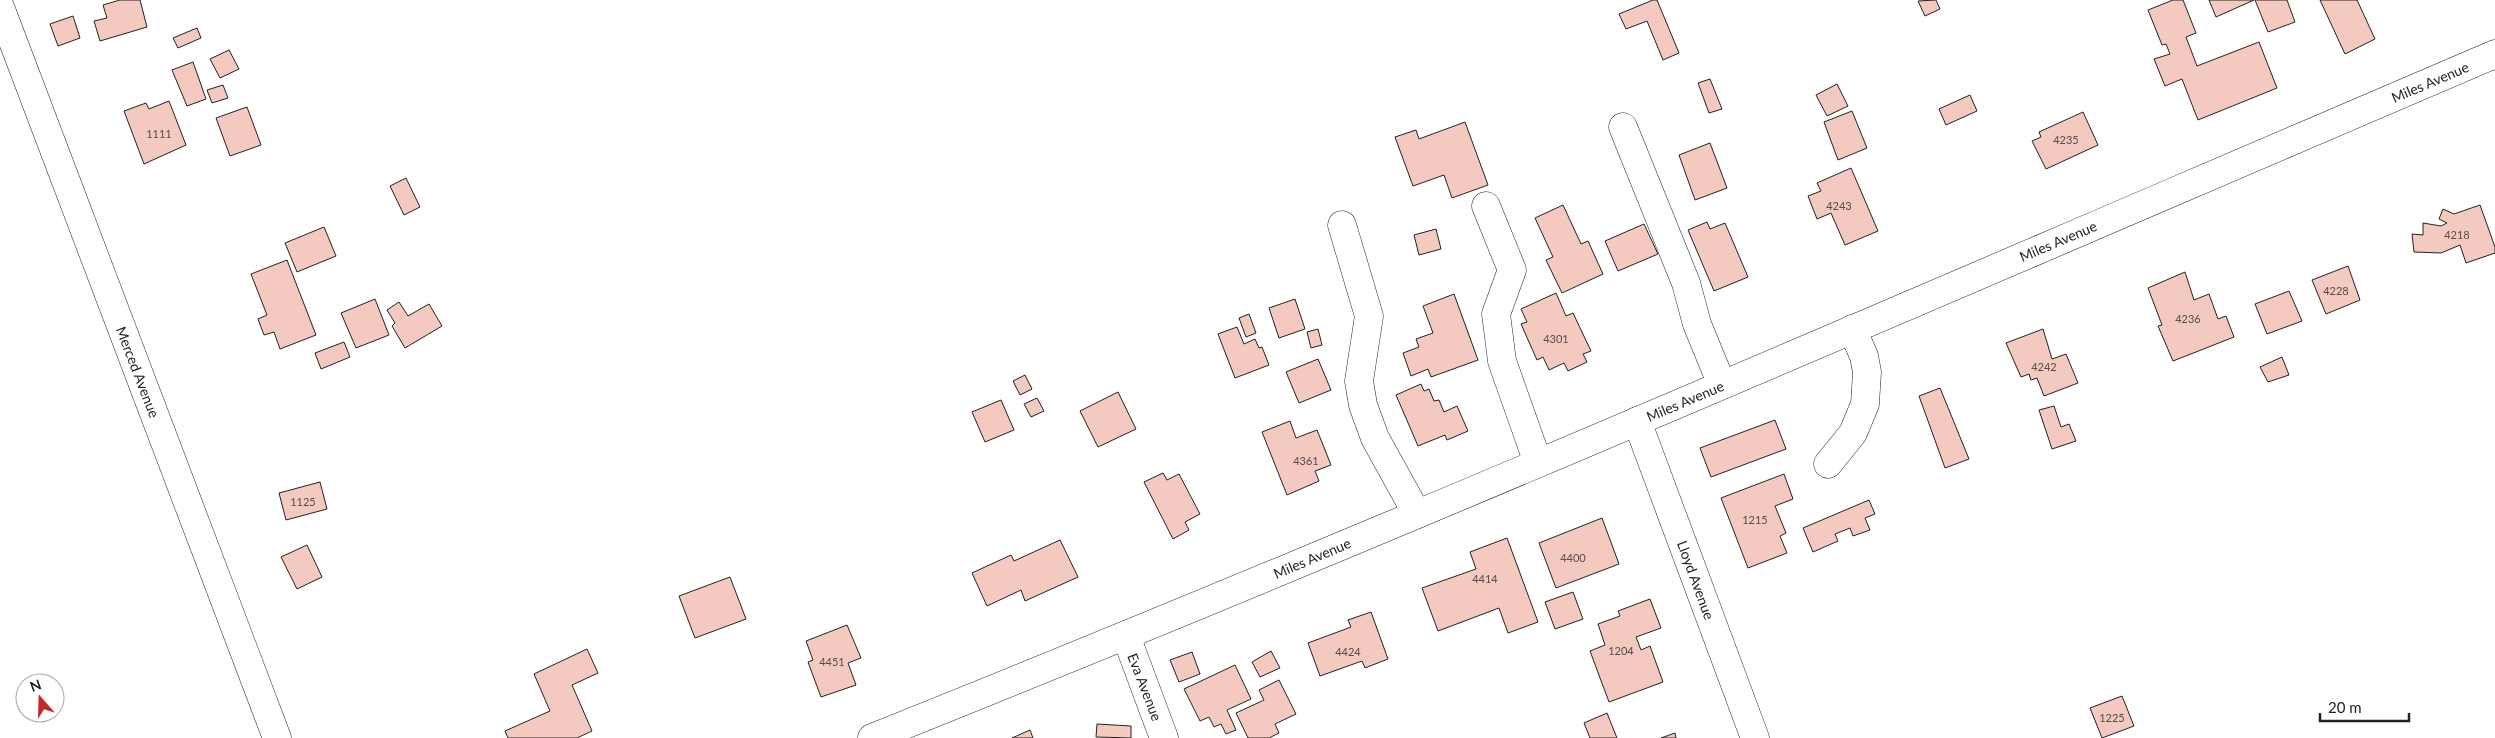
<svg xmlns="http://www.w3.org/2000/svg" width="2495" height="738" font-family="Lato,sans-serif">
	<rect width="100%" height="100%" fill="#fff"/>
	<g fill="#f3c9c0" stroke="#222">
		<path d="M120,0h20l7,27 -47,14 -6,-20 13,-3 -4,-13z"/>
		<path d="M1653,0h4l22,53 -16,7 -16,-39 -21,8 -7,-15z"/>
		<path d="M1936,0l4,9 -15,7 -7,-15z"/>
		<path d="M2173,0h10l13,33 -10,4 11,29 62,-24 18,46 -79,32 -16,-41 -17,7 -11,-27 16,-5 -4,-10 -4,1 -14,-35z"/>
		<path d="M2209,0h45l-38,17z"/>
		<path d="M2255,0h32l8,22 -27,10z"/>
		<path d="M2320,0h37l18,39 -30,15z"/>
		<path d="M73,16l7,22 -22,8 -8,-22z"/>
		<path d="M197,28l4,10 -23,10 -5,-10z"/>
		<path d="M229,50l10,19 -19,9 -10,-19z"/>
		<path d="M193,62l13,37 -19,7 -15,-36z"/>
		<path d="M1710,79l12,30 -13,4 -11,-30z"/>
		<path d="M1837,84l11,22 -21,10 -11,-21z"/>
		<path d="M223,85l5,13 -16,5 -5,-13z"/>
		<path d="M1970,95l7,16 -31,14 -7,-16z"/>
		<path d="M169,101l17,44 -42,19 -20,-53 22,-8 3,6z"/>
		<path d="M247,107l14,38 -31,11 -14,-38z"/>
		<path d="M1852,111l15,37 -29,12 -14,-38z"/>
		<path d="M2083,112l15,33 -52,24 -14,-28 9,-4 -2,-5z"/>
		<path d="M1465,122l23,63 -36,13 -8,-23 -31,11 -18,-49 21,-7 3,9z"/>
		<path d="M1710,143l17,45 -32,12 -16,-45z"/>
		<path d="M1851,168l27,63 -33,14 -14,-32 -14,6 -9,-23 13,-5 -4,-8z"/>
		<path d="M406,178l14,29 -16,8 -14,-29z"/>
		<path d="M1563,205l18,39 7,-3 15,33 -41,19 -16,-33 7,-3 -18,-39z"/>
		<path d="M2480,205l15,42v6l-29,10 -6,-18 -19,8 -27,-1 -2,-18 11,1v-12l18,3 6,-3 -8,-4 4,-10 11,5z"/>
		<path d="M1707,222l3,7 15,-6 23,54 -34,14 -26,-61z"/>
		<path d="M1644,224l14,30 -40,17 -13,-30z"/>
		<path d="M324,227l12,29 -39,16 -12,-29z"/>
		<path d="M1436,229l5,20 -22,6 -5,-20z"/>
		<path d="M287,260l29,75 -36,14 -6,-17 -10,3 -6,-16 9,-4 -16,-41z"/>
		<path d="M2348,266l12,34 -34,14 -14,-34z"/>
		<path d="M2185,272l9,28 15,-6 9,25 8,-3 8,21 -61,24 -15,-35 4,-1 -14,-37z"/>
		<path d="M2289,291l13,30 -35,13 -12,-30z"/>
		<path d="M1556,293l10,23 7,-3 18,38 -8,3 4,8 -19,9 -4,-8 -15,7 -6,-13 -6,3 -16,-36 6,-2 -6,-13z"/>
		<path d="M1454,294l24,66 -47,17 -3,-8 -17,7 -8,-23 16,-6 -3,-8 17,-6 -10,-27z"/>
		<path d="M375,299l14,36 -33,13 -15,-35z"/>
		<path d="M1295,299l10,30 -26,9 -10,-30z"/>
		<path d="M399,302l9,14 21,-12 13,22 -37,22 -13,-22 3,-3 -8,-13z"/>
		<path d="M1249,314l7,19 -10,4 -7,-19z"/>
		<path d="M1237,327l7,17 11,-5 4,9 3,-1 7,18 -34,13 -17,-44z"/>
		<path d="M1318,329l4,16 -11,3 -4,-16z"/>
		<path d="M2043,329l9,30 14,-5 12,29 -34,13 -7,-18 -6,2 -2,-6 -8,3 -15,-34z"/>
		<path d="M344,342l6,15 -29,12 -6,-16z"/>
		<path d="M2282,357l7,18 -21,7 -8,-15z"/>
		<path d="M1318,359l13,31 -32,13 -13,-31z"/>
		<path d="M1025,375l7,14 -12,6 -7,-14z"/>
		<path d="M1421,384l3,7 5,-2 5,12 5,-1 5,12 13,-6 11,25 -21,9 -2,-5 -27,11 -22,-51z"/>
		<path d="M1940,388l29,71 -24,9 -26,-72z"/>
		<path d="M1118,392l18,37 -38,18 -18,-36z"/>
		<path d="M1037,398l7,13 -13,6 -7,-13z"/>
		<path d="M1001,400l13,30 -29,12 -13,-30z"/>
		<path d="M2054,406l7,21 8,-3 7,17 -24,8 -13,-39z"/>
		<path d="M1775,420l11,29 -75,28 -11,-29z"/>
		<path d="M1290,421l6,17 21,-8 14,35 -16,6 4,10 -32,14 -25,-63z"/>
		<path d="M1163,473l4,7 12,-6 21,40 -15,8 4,8 -16,9 -29,-57z"/>
		<path d="M1784,474l9,25 -18,7 11,27 -6,3 7,17 -39,15 -27,-70z"/>
		<path d="M320,482l7,27 -41,11 -7,-27z"/>
		<path d="M1869,500l6,14 -10,4 5,12 -17,6 -3,-8 -15,6 3,7 -25,11 -10,-24z"/>
		<path d="M1602,518l17,46 -63,24 -17,-45z"/>
		<path d="M1507,538l31,84 -30,11 -9,-25 -61,23 -16,-43 54,-19 -6,-17z"/>
		<path d="M1060,540l18,37 -53,24 -4,-11 -34,16 -15,-33 39,-18 3,6z"/>
		<path d="M307,545l15,32 -25,12 -16,-32z"/>
		<path d="M730,577l16,42 -51,19 -16,-42z"/>
		<path d="M1573,592l10,27 -28,10 -10,-27z"/>
		<path d="M1650,599l11,29 -25,9 5,13 9,-4 13,36 -54,20 -19,-51 15,-6 -7,-21 22,-8 -2,-5z"/>
		<path d="M1371,612l17,47 -23,9 -3,-7 -42,15 -12,-33 43,-16 -3,-7z"/>
		<path d="M847,625l14,33 -13,5 8,22 -35,12 -13,-35 5,-2 -7,-19z"/>
		<path d="M587,649l11,24 -26,12 20,46 -15,7h-69l-3,-7 45,-20 -16,-37z"/>
		<path d="M1271,651l9,17 -20,9 -8,-15z"/>
		<path d="M1192,652l8,22 -21,8 -9,-22z"/>
		<path d="M1235,665l16,34 -24,11 9,20 -10,4 -5,-10 -7,3 -5,-10 -9,4 -16,-32z"/>
		<path d="M1279,680l17,34 -21,10 4,9 -10,5h-21l-12,-25 28,-13 -5,-10z"/>
		<path d="M2122,696l12,30 -32,12 -12,-30z"/>
		<path d="M1607,713l10,25h-27l-6,-15z"/>
		<path d="M1097,724l34,2v12l-35,-1z"/>
		<path d="M1030,730l3,8h-21z"/>
		<path d="M1675,733l1,5h-15z"/>
	</g>
	<g fill="none" stroke-linecap="round" stroke-linejoin="round">
		<defs>
			<g id="minor">
				<path d="M0,7l277,731"/>
				<path d="M1623,127l63,156 11,41 25,61"/>
				<path d="M1486,206l26,64 -16,44 6,47 36,102"/>
				<path d="M1342,225l27,91 -10,65 4,24 12,33 42,76"/>
				<path d="M1637,421l118,317"/>
				<path d="M1828,464l25,-31 12,-29 2,-32 -3,-16 -12,-27"/>
				<path d="M1126,636l38,102"/>
				<path d="M872,738c545,-218 1083,-453 1623,-684"/>
			</g>
		</defs>
		<use href="#minor" stroke="#222" stroke-width="29"/>
		<use href="#minor" stroke="#fff" stroke-width="28"/>
	</g>
	<g text-anchor="middle" dominant-baseline="central" stroke-width="4" stroke-linejoin="round" paint-order="stroke">
		<g font-size="11" fill="#564c4a">
			<text x="159" y="133">1111</text>
			<text x="2066" y="139">4235</text>
			<text x="1839" y="205">4243</text>
			<text x="2457" y="234">4218</text>
			<text x="2336" y="290">4228</text>
			<text x="2188" y="318">4236</text>
			<text x="1556" y="338">4301</text>
			<text x="2044" y="366">4242</text>
			<text x="1306" y="460">4361</text>
			<text x="303" y="501">1125</text>
			<text x="1755" y="519">1215</text>
			<text x="1573" y="557">4400</text>
			<text x="1485" y="578">4414</text>
			<text x="1621" y="650">1204</text>
			<text x="1348" y="651">4424</text>
			<text x="832" y="661">4451</text>
			<text x="2112" y="717">1225</text>
		</g>
		<g font-size="14" fill="#222" stroke="#fff">
			<text transform="translate(2430 82) rotate(-23)">Miles Avenue</text>
			<text transform="translate(2058 241) rotate(-23)">Miles Avenue</text>
			<text transform="translate(138 372) rotate(69)">Merced Avenue</text>
			<text transform="translate(1685 401) rotate(-23)">Miles Avenue</text>
			<text transform="translate(1312 558) rotate(-23)">Miles Avenue</text>
			<text transform="translate(1696 580) rotate(70)">Lloyd Avenue</text>
			<text transform="translate(1145 687) rotate(69)">Eva Avenue</text>
		</g>
	</g>
	<g transform="translate(40 698) rotate(340)"><circle r="24" fill="#ffffff" stroke="#a7a7a7"/>
	<path d="M0-4L9 19L0 12L-9 19Z" fill="#c62828"/>
	<text y="-8" font-size="14" font-weight="bold" text-anchor="middle" fill="#222222">N</text>
	</g>
	<path d="M2320 713v8h89v-8" fill="none" stroke="#222222" stroke-width="2.5"/>
	<text x="2328" y="713" font-size="15" fill="#222222" stroke="#ffffff" stroke-width="4" paint-order="stroke">20 m</text>
</svg>
